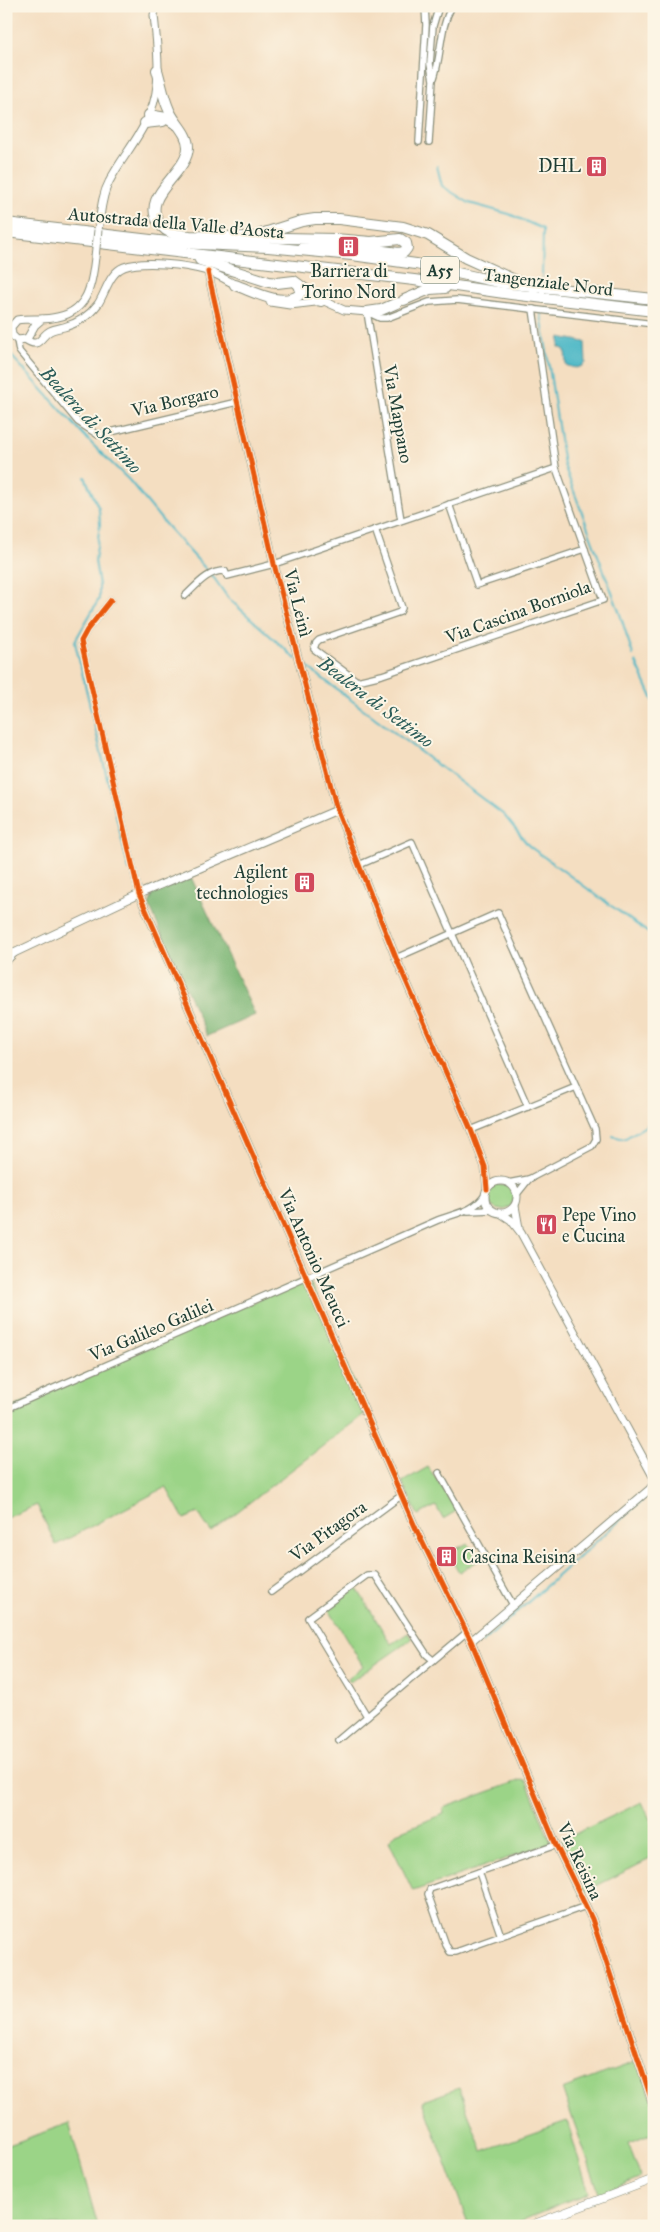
<svg xmlns="http://www.w3.org/2000/svg" width="660" height="2232" font-family="'IM FELL Great Primer',serif">
	<rect width="100%" height="100%" fill="#fcf5e5"/>
	<filter id="ink" filterUnits="userSpaceOnUse"><feTurbulence type="fractalNoise" baseFrequency=".02" numOctaves="2"/><feDisplacementMap in="SourceGraphic" scale="10" xChannelSelector="R" yChannelSelector="G"/><feConvolveMatrix kernelMatrix="1 2 1 2 8 2 1 2 1" color-interpolation-filters="sRGB"/></filter>
	<filter id="wash" filterUnits="userSpaceOnUse"><feTurbulence type="fractalNoise" baseFrequency=".0096" numOctaves="4" result="noise"/><feDisplacementMap in="SourceGraphic" scale="20" xChannelSelector="R" yChannelSelector="G"/><feGaussianBlur stdDeviation="1.12" result="paint"/><feColorMatrix in="noise" values="0 0 0 0 0 0 0 0 0 0 0 0 0 0 0 0 0 1.4 0 .05"/><feComposite in="paint" operator="in"/></filter>
	<g filter="url(#wash)">
		<rect width="100%" height="100%" fill="#f4dec1"/>
		<g fill="#9bd487" stroke="#5d885e">
			<circle cx="501" cy="1197" r="13"/>
			<path d="M308,1278l59,134 -156,120 -13,-19 -14,6 -18,-32 -110,58 -19,-40 -31,13v-108z"/>
			<path d="M428,1467l30,43 -15,9 -7,-13 -18,9 -16,-33z"/>
			<path d="M468,1543l10,18 -19,11 -11,-19z"/>
			<path d="M356,1587l35,57 17,-11 4,6 -62,43 -2,-4 15,-12 -35,-58z"/>
			<path d="M521,1780l5,1 3,6 22,56 -138,48 -24,-50 7,-8 48,-19 -1,-6z"/>
			<path d="M642,1802l12,26v29l-70,35 -22,-52z"/>
			<path d="M638,2061l16,44v29l-26,9 13,34 -41,18 -38,-106z"/>
			<path d="M459,2088l23,63 85,-30 22,72 -79,33h-41l-46,-125z"/>
			<path d="M69,2123l29,103h-92v-80z"/>
		</g>
		<path fill="#7cb674" stroke="#4e7a54" d="M191,877l64,138 -48,21 -58,-131 4,-11z"/>
		<path fill="#4bb7c6" stroke="#357a7d" d="M560,337l25,5 1,21c-7,6 -11,6 -20,2l-1,-15 -6,-3z"/>
		<g fill="none" stroke-linecap="round" stroke-linejoin="round">
			<g stroke="#4bb7c6" stroke-width="2">
				<path d="M437,166l5,20 27,17 40,11 34,15 -1,49"/>
				<path d="M6,189l5,4v21l-5,-1"/>
				<path d="M541,314l23,151 55,146 14,44"/>
				<path d="M6,350l87,95 36,35 36,44 49,54 14,20 68,61"/>
				<path d="M85,477l14,32 1,15 -5,37 4,24v14l-24,42 1,6 53,223"/>
				<path d="M636,662l18,40"/>
				<path d="M302,663l202,152 25,31 125,91"/>
				<path d="M613,1136l11,3 30,-18"/>
				<path d="M482,1643l172,-153"/>
			</g>
		</g>
	</g>
	<g filter="url(#ink)">
		<g fill="none" stroke-linecap="round" stroke-linejoin="round">
			<defs>
				<g id="minor">
					<path d="M434,78c8,-24 5,-49 18,-72"/>
					<path d="M419,142l7,-117 -1,-19"/>
					<path d="M429,142l4,-62 -3,-16 3,-38 6,-20"/>
					<path d="M17,340l2,11 59,71 20,13 139,-33"/>
					<path d="M449,504l28,81 108,-36"/>
					<path d="M401,520l-34,-208 13,6h7l42,-16 28,-2 197,24"/>
					<path d="M375,529l27,79 -2,4 -81,28 -3,3 -2,6 43,32 25,-6 221,-75 -47,-132 -23,-159"/>
					<path d="M185,596c11,-10 23,-26 40,-25l2,5 47,-12 282,-96"/>
					<path d="M111,600l-24,30 -6,11 58,253"/>
					<path d="M359,865l53,-23 116,265"/>
					<path d="M396,958l102,-45 97,216 1,10 -4,7 -63,33 -21,4"/>
					<path d="M471,1130l105,-43"/>
					<path d="M517,1194l12,-15"/>
					<path d="M468,1211l23,-1"/>
					<path d="M6,1409l432,-189c17,-7 36,-8 47,-25"/>
					<path d="M439,1473l74,132"/>
					<path d="M271,1592l131,-97"/>
					<path d="M367,1716l-59,-98 59,-43h8l52,80 6,5"/>
					<path d="M339,1740l128,-108"/>
					<path d="M556,1845l-126,44 -2,5 18,51 4,7h6l130,-46"/>
					<path d="M479,1872l22,64"/>
					<path d="M644,2080l10,-3"/>
				</g>
				<g id="tertiary">
					<path d="M98,230c3,-16 3,-33 11,-48 12,-24 31,-44 41,-69 13,-30 7,-66 4,-98l2,-9"/>
					<path d="M208,272l66,292 63,246 59,148 75,172 14,37 2,22"/>
					<path d="M270,302l20,3 34,-4 20,9 23,2"/>
					<path d="M42,319l-7,6 -8,14 -10,1 -5,-5 -1,-8 6,-7c11,-2 23,0 35,-2 35,-4 40,-31 43,-61"/>
					<path d="M25,339c15,11 15,-3 25,-8 4,-2 10,-3 14,-4 15,-4 25,-11 34,-23 8,-12 11,-31 26,-37 20,-7 62,-2 83,4 10,3 21,10 31,15"/>
					<path d="M139,894l277,635 55,112 85,204 36,74 62,188"/>
					<path d="M6,954l8,-1 125,-59 198,-84"/>
					<path d="M6,961l8,-8"/>
					<circle cx="501" cy="1197" r="16"/>
					<path d="M515,1206l4,22"/>
					<path d="M502,1214l9,6 10,13 133,245"/>
					<path d="M471,1641l179,-152 4,-6"/>
				</g>
				<path id="secondary" d="M529,2226l125,-47"/>
				<g id="motorway">
					<path d="M157,70c4,13 6,27 12,40 5,13 19,23 19,37 0,27 -50,49 -28,77 7,10 18,11 30,12l145,3 36,3 29,-3 6,4 1,5 -3,4 -5,1 -63,-8h-32"/>
					<path d="M149,115l17,3 10,6"/>
					<path d="M145,123l18,-2"/>
					<path d="M6,223l170,20 92,4 84,8 64,9 87,19 151,16"/>
					<path d="M6,232l408,48 97,14 143,17"/>
					<path d="M261,234l41,-13 13,-2h24l64,8 25,8 38,23 55,25"/>
					<path d="M200,260l69,22 8,1 17,-2 27,20"/>
					<path d="M235,285c18,6 46,23 64,10l2,-4 -2,-6"/>
					<path d="M404,300l26,-11 15,-1"/>
					<path d="M367,312l14,-2 16,-7"/>
				</g>
			</defs>
			<use href="#minor" stroke="#8a8e7a" stroke-width="8"/>
			<use href="#tertiary" stroke="#8a8e7a" stroke-width="9"/>
			<use href="#secondary" stroke="#8a8e7a" stroke-width="9"/>
			<use href="#motorway" stroke="#8a8e7a" stroke-width="12"/>
			<use href="#minor" stroke="#fff" stroke-width="5.5"/>
			<use href="#tertiary" stroke="#fff" stroke-width="7"/>
			<use href="#secondary" stroke="#fff" stroke-width="8"/>
			<use href="#motorway" stroke="#fff" stroke-width="10"/>
			<defs>
				<path id="tertiary-bridge" d="M95,257l3,-27"/>
			</defs>
			<use href="#tertiary-bridge" stroke="#8a8e7a" stroke-width="9" stroke-linecap="butt"/>
			<use href="#tertiary-bridge" stroke="#fff" stroke-width="7"/>
			<defs>
				<g id="cycleway">
					<path d="M208,272l66,292 63,246 59,148 75,172 14,37 2,22"/>
					<path d="M111,600l-24,30 -6,11 58,253 277,635 55,112 85,204 36,74 62,188"/>
				</g>
			</defs>
			<use href="#cycleway" stroke="#fcf5e5" stroke-width="8"/>
			<use href="#cycleway" stroke="#e8590c" stroke-width="5"/>
		</g>
	</g>
	<defs>
		<symbol id="building-square" viewBox="-11 -11 22 22"><rect x="-9" y="-9" width="18" height="18" rx="4" fill="#d1495b" stroke="#fcf5e5"/><path d="M-4-6H4V6H1V3H-1V6H-4ZM-2.5-4.3h1.7v1.8h-1.7ZM.8-4.3h1.7v1.8H.8ZM-2.5-1h1.7V.8h-1.7ZM.8-1h1.7V.8H.8Z" fill="#fff"/></symbol>
		<symbol id="restaurant-square" viewBox="-11 -11 22 22"><rect x="-9" y="-9" width="18" height="18" rx="4" fill="#d1495b" stroke="#fcf5e5"/><path d="M-5-6h1v4h1v-4h1v4h1v-4h1v5L-1.5 .5V6h-2V.5L-5-1ZM5-6V6H3V1.5H1.5Q1.5-4 5-6Z" fill="#fff"/></symbol>
	</defs>
	<g fill-rule="evenodd">
		<use href="#building-square" x="584" y="154" width="25" height="25"/>
		<use href="#building-square" x="336" y="234" width="25" height="25"/>
		<use href="#building-square" x="292" y="870" width="25" height="25"/>
		<use href="#restaurant-square" x="534" y="1212" width="25" height="25"/>
		<use href="#building-square" x="434" y="1544" width="25" height="25"/>
	</g>
	<g text-anchor="middle" dominant-baseline="central" stroke-width="4" stroke-linejoin="round" paint-order="stroke">
		<rect fill="#fcf5e5" stroke="#617469" stroke-width="1" x="421" y="256.5" width="38" height="27" rx="4"/>
		<g font-size="16" font-weight="bold" fill="#1f3d34">
			<text x="440" y="270">A55</text>
		</g>
		<g font-size="18" fill="#1f3d34" stroke="#fcf5e5" text-anchor="end">
			<text x="581" y="166">DHL</text>
			<text x="349" y="271" text-anchor="middle">Barriera di<tspan x="349" dy="21">Torino Nord</tspan></text>
			<text x="288" y="872">Agilent<tspan x="288" dy="21">technologies</tspan></text>
			<text x="562" y="1215" text-anchor="start">Pepe Vino<tspan x="562" dy="21">e Cucina</tspan></text>
			<text x="462" y="1557" text-anchor="start">Cascina Reisina</text>
		</g>
		<g font-size="18" fill="#1f3d34" stroke="#fcf5e5">
			<text transform="translate(176 223) rotate(5)">Autostrada della Valle d'Aosta</text>
			<text transform="translate(548 282) rotate(7)">Tangenziale Nord</text>
			<text transform="translate(175 401) rotate(-13)">Via Borgaro</text>
			<text transform="translate(398 414) rotate(80)">Via Mappano</text>
			<text transform="translate(298 603) rotate(76)">Via Leinì</text>
			<text transform="translate(518 612) rotate(-20)">Via Cascina Borniola</text>
			<text transform="translate(314 1258) rotate(66)">Via Antonio Meucci</text>
			<text transform="translate(151 1330) rotate(-23)">Via Galileo Galilei</text>
			<text transform="translate(328 1531) rotate(-36)">Via Pitagora</text>
			<text transform="translate(580 1861) rotate(65)">Via Reisina</text>
		</g>
		<g font-size="19" font-style="italic" fill="#2a5c58" stroke="#fcf5e5">
			<text transform="translate(91 420) rotate(47)">Bealera di Settimo</text>
			<text transform="translate(376 702) rotate(37)">Bealera di Settimo</text>
		</g>
	</g>
	<rect width="660" height="2232" fill="none" stroke="#fcf5e5" stroke-width="25"/>
</svg>
